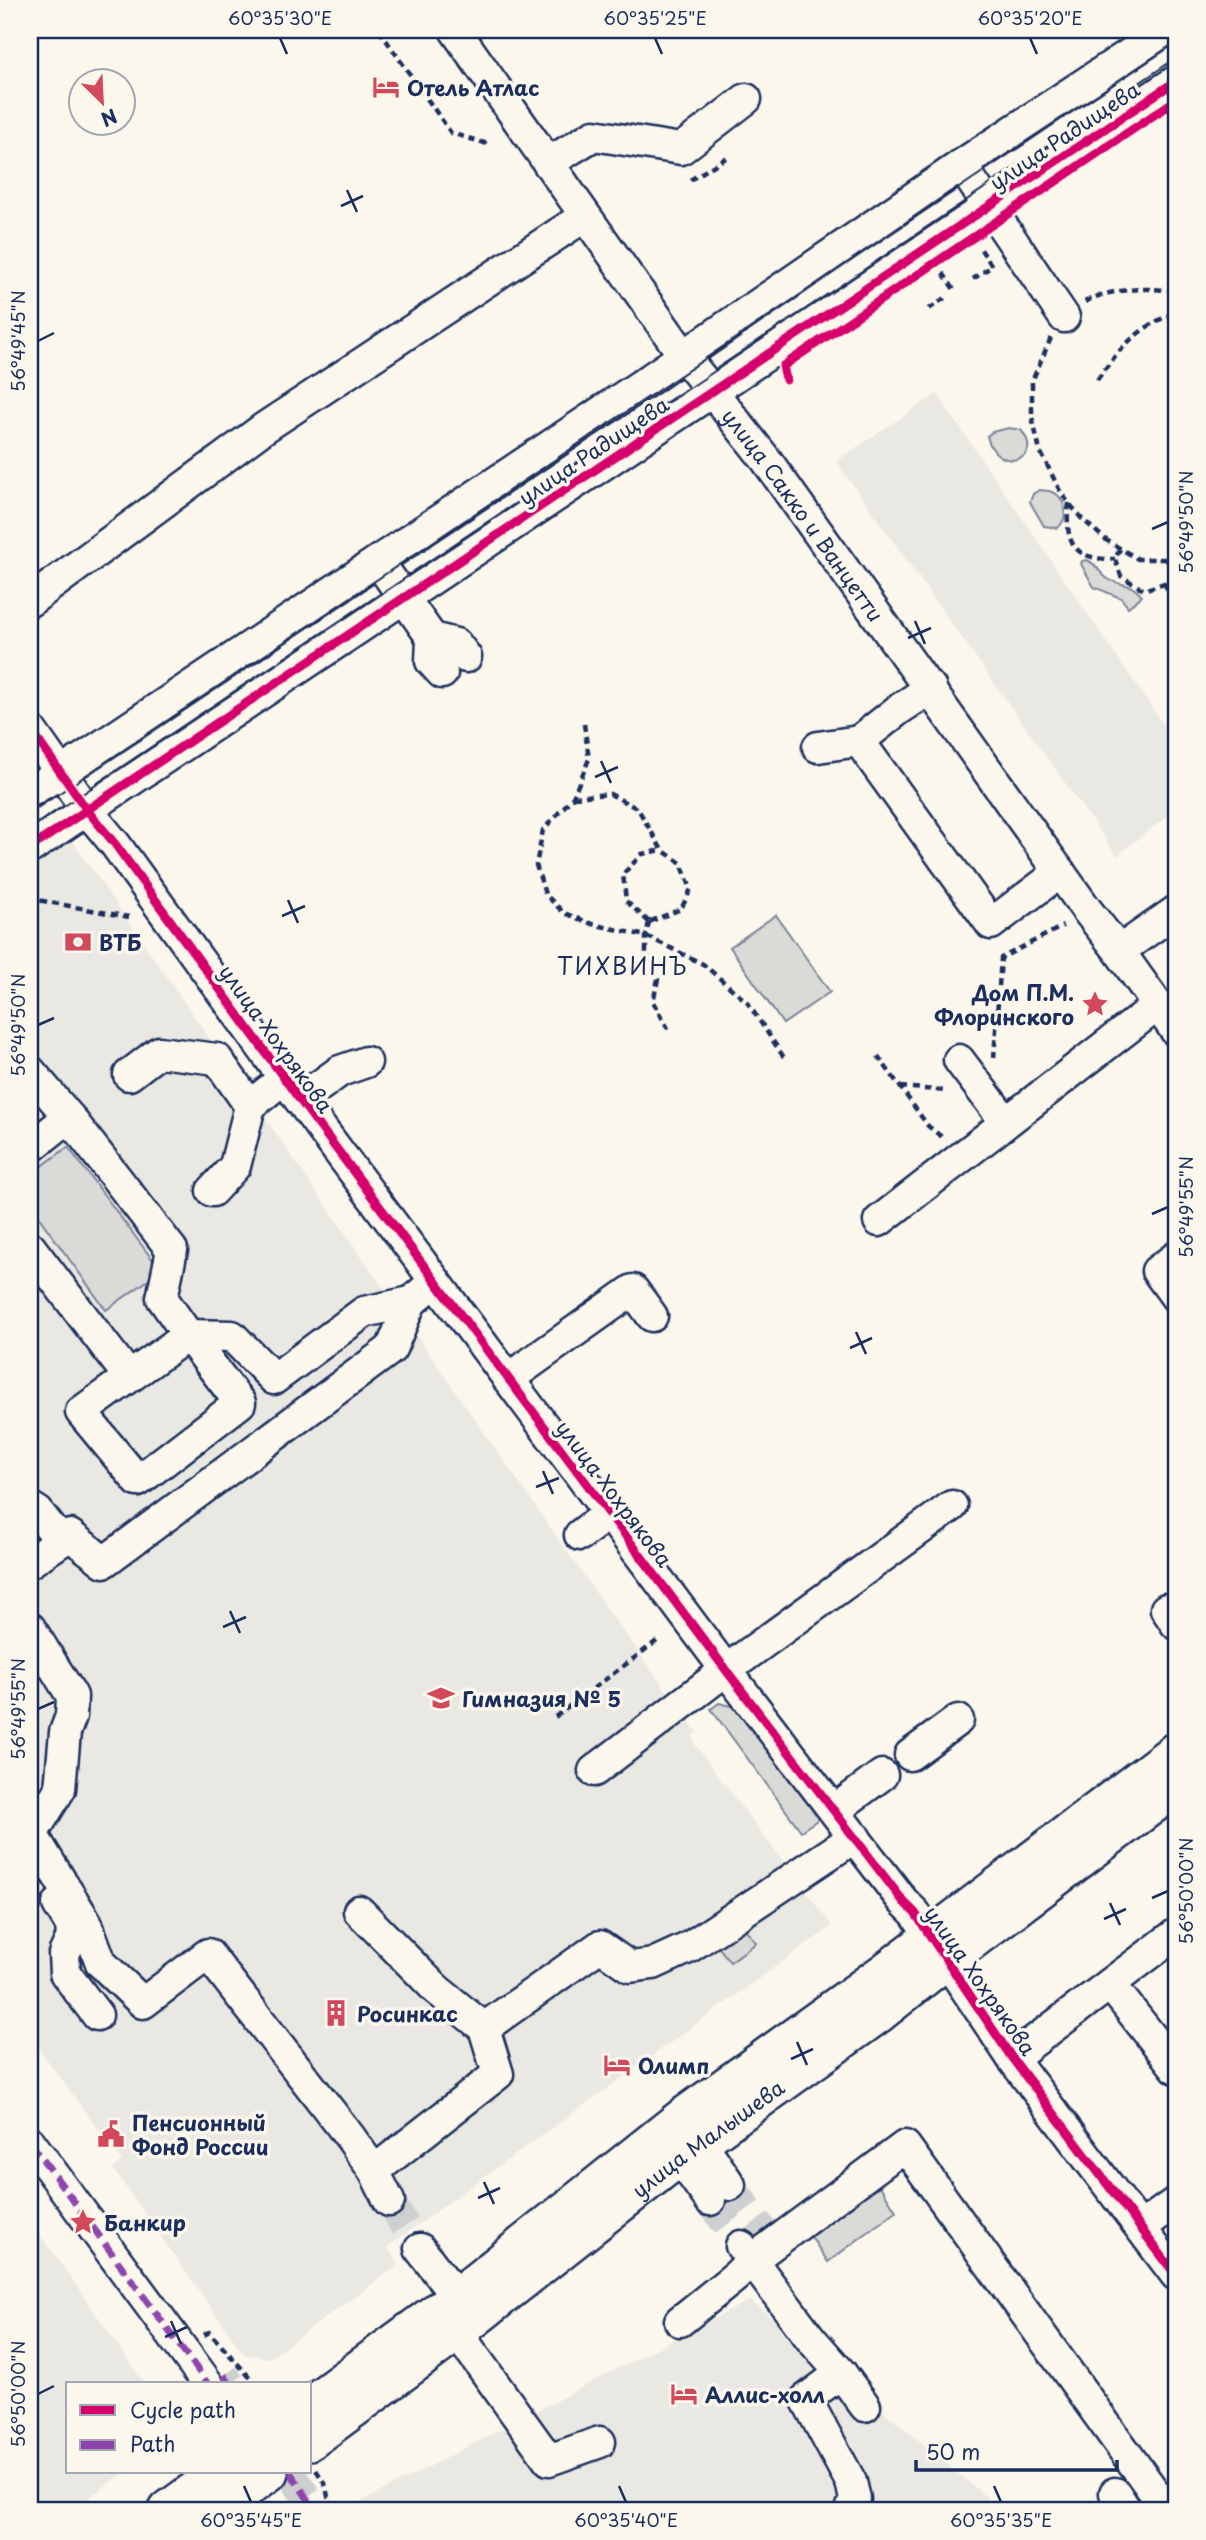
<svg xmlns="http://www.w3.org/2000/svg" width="1206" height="2540" font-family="'Playpen Sans',sans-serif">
	<rect width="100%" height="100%" fill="#fbf7ec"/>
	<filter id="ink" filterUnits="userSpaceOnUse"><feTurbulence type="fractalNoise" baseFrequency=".0143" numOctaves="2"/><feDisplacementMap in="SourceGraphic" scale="14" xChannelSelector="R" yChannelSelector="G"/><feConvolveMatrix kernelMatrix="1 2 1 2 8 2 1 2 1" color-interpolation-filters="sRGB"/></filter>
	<g filter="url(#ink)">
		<g fill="#eae8e2">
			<path d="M937,394l239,349v66l-59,47 -281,-395z"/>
			<path d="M70,838l544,781 83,113 -4,3 2,10 137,181 -445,321 12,18 -130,93 -25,-4 -131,-185 9,-8 -92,-124v-1171z"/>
			<path d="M30,2220l115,164h-77v88h57l-54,38h-41z"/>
			<path d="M750,2300l252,210h-641l-4,-6z"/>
		</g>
		<g fill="#dadad7" stroke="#7a849a" stroke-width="2">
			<path d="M1009,428l12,2c26,31 -25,45 -34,6l5,-4z"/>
			<path d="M1039,490c4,1 9,0 13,2 15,6 17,26 6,36l-14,-2 -14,-24 3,-8z"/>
			<path d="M1087,560c10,4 12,13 21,19 14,8 22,2 34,17l-14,11 -7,-9 -27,-11 -13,-23 1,-3z"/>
			<path d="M776,915l54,77 -47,32 -53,-77z"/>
			<path d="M68,1147l93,124 -55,39 -76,-105v-30z"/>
			<path d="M719,1703l17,4 84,111 -19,13 -90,-122z"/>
			<path d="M740,1922l16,21 -26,19 -16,-21z"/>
			<path d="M875,2178l21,33 -68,51 -21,-31z"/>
		</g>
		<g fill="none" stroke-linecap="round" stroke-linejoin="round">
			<g stroke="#cecfd0" stroke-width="30" stroke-dasharray="30 15" stroke-linecap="butt">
				<path d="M730,2185l32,45"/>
				<path d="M710,2200l31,45"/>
				<path d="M389,2201l31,48"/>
				<path d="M224,2375l6,9"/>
				<path d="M290,2472l22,33"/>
			</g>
			<defs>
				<g id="minor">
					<path id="s1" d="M455,30l229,326 83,105 319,448 33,42 57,80"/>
					<path d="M548,163l46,-28 87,14 65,-50"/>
					<path d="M961,165l103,152"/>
					<path d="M378,561l54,77 -1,23 11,12"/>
					<path d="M30,601l234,-173 321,-212"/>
					<path d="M432,638l24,6 10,13"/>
					<path d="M931,688l-33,22 -39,31 132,183 69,-52"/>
					<path d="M30,729l57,81 28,34 185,256 426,570 177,231 12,12 97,145 164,217"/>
					<path d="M818,747l41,-6"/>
					<path d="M30,791l31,-18 589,-394 311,-214 205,-135"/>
					<path d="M30,848l1146,-767"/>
					<path d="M1119,951l57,-40"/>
					<path d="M959,1060l46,61"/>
					<path d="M30,1071l39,46 103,133 -10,48 26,37 44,1 42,43 90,-67 47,-10 24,-21"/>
					<path d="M129,1075l30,-23 58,7 33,47 34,-28"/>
					<path d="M300,1100l40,-29 26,-9"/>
					<path d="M30,1148l39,-31"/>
					<path d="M212,1191l23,-25 15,-60"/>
					<path d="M879,1221l279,-216"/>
					<path d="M30,1247l99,130"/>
					<path d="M1176,1257l-19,14 19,26"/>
					<path d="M188,1335l52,68 -102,78 -57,-69z"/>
					<path d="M508,1379l125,-89 19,26"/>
					<path d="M30,1507l8,5 23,29 9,-6 34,27 287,-213 20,-47"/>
					<path d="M580,1535l29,-22"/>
					<path d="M30,1562l31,-21"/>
					<path d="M1166,1609l10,15"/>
					<path d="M30,1628l42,68 -1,20 -6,16 -5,57 -28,45 54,88 15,41 42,40 65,-49 142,183 24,34 15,30"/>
					<path d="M910,1755l48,-35"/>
					<path d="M594,1771l132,-101 226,-164"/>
					<path d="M835,1810l47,-35"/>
					<path d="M58,1904l13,21 1,12 -8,17 1,19 32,42"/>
					<path d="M359,1911l77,78 48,39"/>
					<path d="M1110,1984l66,84"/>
					<path d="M1012,2058l164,-124"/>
					<path d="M689,2124l41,61"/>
					<path d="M666,2139l44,61"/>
					<path d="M30,2142l178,242"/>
					<path d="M374,2171l124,-97 -14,-46 116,-82 30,21 23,-3 35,-16 167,-111"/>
					<path d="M1141,2227l35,-25"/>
					<path d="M741,2246l70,93 30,34 24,33"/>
					<path d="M420,2249l37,48"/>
					<path d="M444,2314l105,146 51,-18"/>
					<path d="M680,2321l56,-45 17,-17 152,-113 262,364"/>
					<path d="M841,2373l-35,26 45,83 4,17 -4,11"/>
					<path d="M1115,2493l11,17"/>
				</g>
				<g id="major">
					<path d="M310,2405l147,-108 226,-180 203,-146 290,-220"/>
					<path id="s2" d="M310,2441l147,-109 222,-175 198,-142 69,-55 230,-173"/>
					<path d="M168,2510l52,-38"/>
					<path d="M217,2510l52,-38"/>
				</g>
			</defs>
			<use href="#minor" stroke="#1b2f5e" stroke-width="35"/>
			<use href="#major" stroke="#1b2f5e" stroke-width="42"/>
			<g stroke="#1b2f5e" stroke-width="4.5" stroke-dasharray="7 5" stroke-linecap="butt">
				<path d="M379,30l72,103 40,12"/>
				<path d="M690,180l39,-24"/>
				<path d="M943,273l12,18"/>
				<path d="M973,279l19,-13 -12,-18"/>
				<path d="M1085,302c21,-13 68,-16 91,-10"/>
				<path d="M929,309l16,-11"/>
				<path d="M1051,338l-19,43v35l8,35 21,42 20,25 25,22 32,19h27l11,-5"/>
				<path d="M1097,380c25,-35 40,-51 79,-68"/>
				<path d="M1069,503c-5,40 4,57 46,56"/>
				<path d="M1120,549l-5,10 6,17 23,14 20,-7h12"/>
				<path d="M1165,559l11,7"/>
				<path d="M1164,583l12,23"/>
				<path d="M584,724l5,35 -16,38 -30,33 -7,35 9,29 19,19 28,11 54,12 57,28 44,38 38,57"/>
				<path d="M573,797l37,-3 28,15 24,41 19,13 10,26 -10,20 -32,13"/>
				<path d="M30,902l2,-3 97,18"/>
				<path d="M649,922l-3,14v19l12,24 -5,23 17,30"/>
				<path d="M649,922l-23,-21 -3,-27 19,-20 20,-4"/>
				<path d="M878,1056l50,70 15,12"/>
				<path d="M994,1058l7,-100 62,-32"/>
				<path d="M900,1087l47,4"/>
				<path d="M555,1717l102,-76"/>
				<path d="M204,2335l5,-3 47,52"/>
				<path d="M316,2470l9,13 6,27"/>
				<path d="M312,2505l4,5"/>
			</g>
			<use href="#minor" stroke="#fbf7ec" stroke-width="30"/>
			<use href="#major" stroke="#fbf7ec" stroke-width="37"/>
			<g stroke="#1b2f5e" stroke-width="2">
				<path d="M30,813l1146,-771"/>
				<path d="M30,829l673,-450 473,-321"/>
			</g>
			<g stroke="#8e44ad" stroke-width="7" stroke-dasharray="14 7" stroke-linecap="butt">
				<path d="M30,2142l178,242"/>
				<path d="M224,2375l6,9"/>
				<path d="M290,2472l22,33"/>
			</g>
			<defs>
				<g id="cycleway">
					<path d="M786,380l-3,-14 393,-266"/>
					<path d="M30,729l57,81 28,34 185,256 426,570 177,231 12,12 97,145 164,217"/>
					<path d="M30,848l1146,-767"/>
				</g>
			</defs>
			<use href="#cycleway" stroke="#fbf7ec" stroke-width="13"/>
			<use href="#cycleway" stroke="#d6006c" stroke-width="9"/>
		</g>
	</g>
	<path fill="none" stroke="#1b2f5e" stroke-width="2.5" d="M280,38l7,16M655,38l7,16M1030,38l7,16M347,190l10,22M341,206l22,-10M38,341l16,-8M1152,529l16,-7M915,621l10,23M908,638l23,-10M601,761l10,22M595,777l23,-10M288,900l10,23M282,916l23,-10M38,1025l16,-7M1152,1214l16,-7M856,1332l10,22M850,1348l22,-10M543,1471l10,23M536,1487l23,-9M230,1611l10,22M223,1627l23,-10M38,1709l16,-7M1152,1898l16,-7M1110,1903l10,22M1104,1919l22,-10M797,2042l10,23M791,2059l22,-10M484,2182l10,22M478,2198l22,-10M171,2321l10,23M165,2337l22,-10M38,2394l16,-8M244,2486l7,16M619,2486l7,16M994,2486l7,16"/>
	<defs>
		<symbol id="hotel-bare" viewBox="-9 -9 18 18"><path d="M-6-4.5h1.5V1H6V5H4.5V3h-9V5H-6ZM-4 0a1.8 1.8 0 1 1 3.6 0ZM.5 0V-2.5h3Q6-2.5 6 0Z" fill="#d1495b" stroke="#fbf7ec" stroke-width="2.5" paint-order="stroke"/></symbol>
		<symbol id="bank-bare" viewBox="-9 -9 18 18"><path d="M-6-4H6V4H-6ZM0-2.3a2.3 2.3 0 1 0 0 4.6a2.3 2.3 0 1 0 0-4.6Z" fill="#d1495b" stroke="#fbf7ec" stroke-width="2.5" paint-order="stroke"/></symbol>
		<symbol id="sight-bare" viewBox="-9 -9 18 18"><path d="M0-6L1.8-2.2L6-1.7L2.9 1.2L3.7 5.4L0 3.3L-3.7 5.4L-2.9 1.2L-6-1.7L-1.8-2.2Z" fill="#d1495b" stroke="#fbf7ec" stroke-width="2.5" paint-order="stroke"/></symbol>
		<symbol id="school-bare" viewBox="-9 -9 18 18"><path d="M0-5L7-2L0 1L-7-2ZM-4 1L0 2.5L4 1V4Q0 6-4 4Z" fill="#d1495b" stroke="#fbf7ec" stroke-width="2.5" paint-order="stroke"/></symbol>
		<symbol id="building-bare" viewBox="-9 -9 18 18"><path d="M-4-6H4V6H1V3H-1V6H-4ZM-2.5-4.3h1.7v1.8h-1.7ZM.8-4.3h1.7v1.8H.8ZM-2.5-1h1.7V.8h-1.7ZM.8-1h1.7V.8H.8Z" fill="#d1495b" stroke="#fbf7ec" stroke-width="2.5" paint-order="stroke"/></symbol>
		<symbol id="civic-bare" viewBox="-9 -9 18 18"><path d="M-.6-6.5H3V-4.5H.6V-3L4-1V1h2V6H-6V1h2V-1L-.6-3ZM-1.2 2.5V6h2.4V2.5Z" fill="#d1495b" stroke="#fbf7ec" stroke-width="2.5" paint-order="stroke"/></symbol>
	</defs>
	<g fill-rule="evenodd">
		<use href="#hotel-bare" x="367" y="68" width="38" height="38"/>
		<use href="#bank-bare" x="59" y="923" width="38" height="38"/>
		<use href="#sight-bare" x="1076" y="985" width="38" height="38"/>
		<use href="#school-bare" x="422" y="1679" width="38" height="38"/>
		<use href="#building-bare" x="317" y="1994" width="38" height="38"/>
		<use href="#hotel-bare" x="598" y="2046" width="38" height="38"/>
		<use href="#civic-bare" x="92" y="2115" width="38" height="38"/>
		<use href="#sight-bare" x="64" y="2203" width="38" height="38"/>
		<use href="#hotel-bare" x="665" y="2375" width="38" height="38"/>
	</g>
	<g text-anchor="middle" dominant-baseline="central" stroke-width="7" stroke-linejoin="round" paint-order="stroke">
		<g font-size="21" font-weight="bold" fill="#1b2f5e" stroke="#fbf7ec" text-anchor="start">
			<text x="407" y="87">Отель Атлас</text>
			<text x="99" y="942">ВТБ</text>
			<text x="1074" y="992" text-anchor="end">Дом П.М.<tspan x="1074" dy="24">Флоринского</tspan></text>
			<text x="462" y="1698">Гимназия № 5</text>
			<text x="357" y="2013">Росинкас</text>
			<text x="638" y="2065">Олимп</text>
			<text x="132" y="2122">Пенсионный<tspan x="132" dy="24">Фонд России</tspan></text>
			<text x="104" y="2222">Банкир</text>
			<text x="705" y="2394">Аллис-холл</text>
		</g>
		<g font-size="21" fill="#1b2f5e" stroke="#fbf7ec">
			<text transform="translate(1064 135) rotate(-34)">улица Радищева</text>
			<text transform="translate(593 450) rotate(-34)">улица Радищева</text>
			<text stroke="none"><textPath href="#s1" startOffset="597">улица Сакко и Ванцетти</textPath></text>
			<text transform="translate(277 1038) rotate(54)">улица Хохрякова</text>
			<text transform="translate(615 1493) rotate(53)">улица Хохрякова</text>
			<text transform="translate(981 1980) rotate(55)">улица Хохрякова</text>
			<text stroke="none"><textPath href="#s2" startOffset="500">улица Малышева</textPath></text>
		</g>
		<g font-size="23" letter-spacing="2" fill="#1b2f5e" stroke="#fbf7ec">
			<text x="623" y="965">ТИХВИНЪ</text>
		</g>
	</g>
	<rect width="1206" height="2540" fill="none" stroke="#fbf7ec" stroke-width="77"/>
	<rect x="66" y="2382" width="245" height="91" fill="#fbf7ec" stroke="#a1a7b3" stroke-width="2"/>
	<rect x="80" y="2405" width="35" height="10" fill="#d6006c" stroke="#a1a7b3" stroke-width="2"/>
	<text x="130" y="2418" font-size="21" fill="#1b2f5e">Cycle path</text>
	<rect x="80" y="2440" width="35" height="10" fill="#8e44ad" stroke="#a1a7b3" stroke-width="2"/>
	<text x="130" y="2452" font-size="21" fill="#1b2f5e">Path</text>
	<g transform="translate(102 102) rotate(156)"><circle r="33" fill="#fbf7ec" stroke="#a1a7b3" stroke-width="2"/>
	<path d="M0-5L12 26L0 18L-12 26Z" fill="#d1495b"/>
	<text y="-10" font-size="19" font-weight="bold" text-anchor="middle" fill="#1b2f5e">N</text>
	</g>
	<path d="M916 2460v10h201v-10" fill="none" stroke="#1b2f5e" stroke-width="3.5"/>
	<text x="926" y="2460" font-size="21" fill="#1b2f5e" stroke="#fbf7ec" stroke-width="5" paint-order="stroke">50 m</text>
	<rect x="38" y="38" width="1130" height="2464" fill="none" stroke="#1b2f5e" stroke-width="2.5"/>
	<g font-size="18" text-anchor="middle" fill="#1b2f5e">
		<text x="280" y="25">60°35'30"E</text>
		<text x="655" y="25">60°35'25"E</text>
		<text x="1030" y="25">60°35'20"E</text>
		<text transform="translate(19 341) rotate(-90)" y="6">56°49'45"N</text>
		<text transform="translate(1187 522) rotate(-90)" y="6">56°49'50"N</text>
		<text transform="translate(19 1025) rotate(-90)" y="6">56°49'50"N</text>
		<text transform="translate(1187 1207) rotate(-90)" y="6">56°49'55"N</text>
		<text transform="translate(19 1709) rotate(-90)" y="6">56°49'55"N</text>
		<text transform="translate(1187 1891) rotate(-90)" y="6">56°50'00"N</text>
		<text transform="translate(19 2394) rotate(-90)" y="6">56°50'00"N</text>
		<text x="251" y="2527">60°35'45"E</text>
		<text x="626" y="2527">60°35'40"E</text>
		<text x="1001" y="2527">60°35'35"E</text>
	</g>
</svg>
